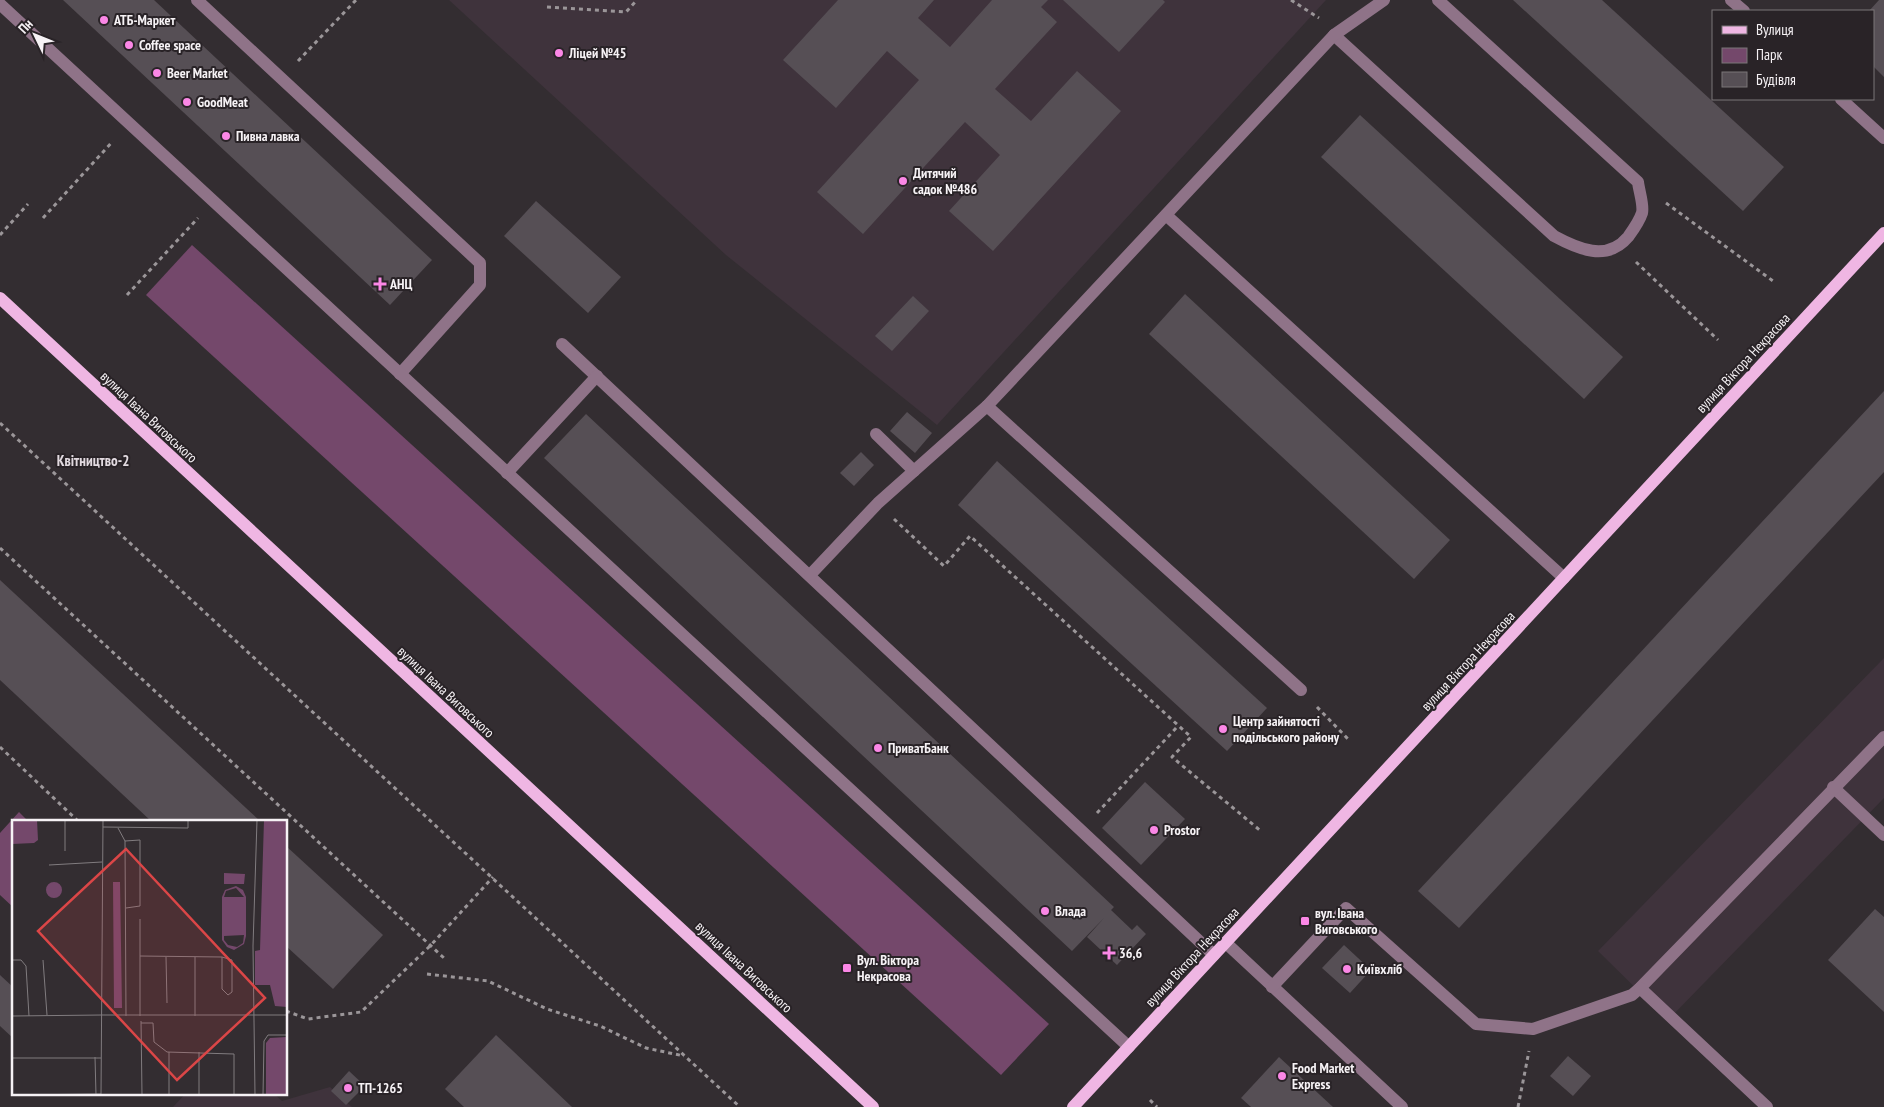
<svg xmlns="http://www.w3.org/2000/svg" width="1884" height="1107" font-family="'PT Sans Narrow',sans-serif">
	<rect width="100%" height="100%" fill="#332d31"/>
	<g fill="#3f333c">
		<path d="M449,0h877l-389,425 -211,-170z"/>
		<path d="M1884,658v140l-216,222 -70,-69z"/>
		<path d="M330,1087l22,20h-179l13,-14h87l9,8z"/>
	</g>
	<g fill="#74486b">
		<path d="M192,245l857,779 -48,51 -855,-780z"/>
		<path d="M19,812l9,9h-14v87l-14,-13v-62z"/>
	</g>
	<g fill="#564f55">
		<path d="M63,0h91l278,260 -42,45z"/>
		<path d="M838,0h96l-16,18 32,29 42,-47h56l-7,7 16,15 -62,67 36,32 46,-50 44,40 -128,140 -44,-40 51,-56 -35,-33 -102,112 -46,-42 102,-112 -32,-29 -51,57 -53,-48z"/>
		<path d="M1063,0h100l2,2 -46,50z"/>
		<path d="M1513,0h89l182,167 -41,44z"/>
		<path d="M1879,0h5v77l-11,-11v-55h-4z"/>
		<path d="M1360,115l263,242 -39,42 -263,-242z"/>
		<path d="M536,201l85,76 -33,36 -84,-77z"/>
		<path d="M1185,294l265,246 -36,39 -265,-245z"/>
		<path d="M913,296l16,15 -37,40 -17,-15z"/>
		<path d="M1884,391v81l-425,456 -41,-37z"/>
		<path d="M907,412l25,21 -17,20 -25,-22z"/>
		<path d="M586,414l528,493 -3,3 21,20 5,-5 9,9 -29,31 -30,-28 17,-19 -32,33 -528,-493z"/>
		<path d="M861,452l13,13 -20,21 -14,-13z"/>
		<path d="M997,461l270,247 -40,43 -269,-246z"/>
		<path d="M0,580l260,241h-109l-151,-141z"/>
		<path d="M1145,782l40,37 -44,46 -39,-37z"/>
		<path d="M286,846l97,89 -50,54 -47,-43z"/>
		<path d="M1875,909l9,8v95l-56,-52z"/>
		<path d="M1344,945l27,25 -21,23 -28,-25z"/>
		<path d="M0,975l14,13v51l-14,-13z"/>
		<path d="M496,1035l76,72h-108l-19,-18z"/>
		<path d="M1568,1056l23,20 -18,20 -23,-20z"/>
		<path d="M1279,1057l54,50h-82l-10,-9z"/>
		<path d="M349,1071l16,15 -19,19 -15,-14z"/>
	</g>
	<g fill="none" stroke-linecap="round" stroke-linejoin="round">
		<g stroke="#9b9699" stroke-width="3" stroke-dasharray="4 4" stroke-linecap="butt">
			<path d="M1291,0l28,18"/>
			<path d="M547,7l79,5 11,-12"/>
			<path d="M298,61l58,-61"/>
			<path d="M1666,203l107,78"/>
			<path d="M43,218l70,-77"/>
			<path d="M0,235l28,-31"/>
			<path d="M1636,262l82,78"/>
			<path d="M127,295l71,-77"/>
			<path d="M0,423l740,684"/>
			<path d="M894,519l50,47 26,-30 221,201 -19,20 90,75"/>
			<path d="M0,548l444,410"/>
			<path d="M1317,707l31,32"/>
			<path d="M0,747l78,74"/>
			<path d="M1097,813l81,-87"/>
			<path d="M427,974l61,7 59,28 53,17 46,22 38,8"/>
			<path d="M286,1011l22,8 53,-7 70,-67 62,-68"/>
			<path d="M1150,1100l7,7"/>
			<path d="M1518,1107l11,-56"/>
		</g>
		<g stroke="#8f7388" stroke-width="12">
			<path d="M197,0l283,263v22l-80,89"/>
			<path d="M1731,0l13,11"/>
			<path d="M0,4l1129,1043"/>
			<path d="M1334,35l220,201c24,13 53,26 74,1 5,-7 11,-15 14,-24 2,-8 -3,-22 -4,-31l-200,-182"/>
			<path d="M1841,99l43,39"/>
			<path d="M1166,215l398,363"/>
			<path d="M562,344l652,611"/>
			<path d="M987,406l314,284"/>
			<path d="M876,434l38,37"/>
			<path d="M507,473l90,-97"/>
			<path d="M810,575l68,-72 109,-97 347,-371 50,-35"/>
			<path d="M1833,787l51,48"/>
			<path d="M1226,943l176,164"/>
			<path d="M1272,987l74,-79 130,116 57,5 99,-34 8,-7 244,-251"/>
			<path d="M1640,988l127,119"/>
		</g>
		<g stroke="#efb6e3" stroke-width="12">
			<path d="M0,298l873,809"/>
			<path d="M1073,1107l811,-874"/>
		</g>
	</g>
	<g fill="#fb87e6" stroke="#292327" stroke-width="2">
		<circle cx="104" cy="20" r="5"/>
		<circle cx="129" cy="45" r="5"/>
		<circle cx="559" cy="53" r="5"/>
		<circle cx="157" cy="73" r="5"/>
		<circle cx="187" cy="102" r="5"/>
		<circle cx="226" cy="136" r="5"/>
		<circle cx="903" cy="181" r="5"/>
		<path d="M377.5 276.5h5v5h5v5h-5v5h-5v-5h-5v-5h5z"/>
		<circle cx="1223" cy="729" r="5"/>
		<circle cx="878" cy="748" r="5"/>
		<circle cx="1154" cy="830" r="5"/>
		<circle cx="1045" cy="911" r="5"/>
		<rect x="1300" y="916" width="10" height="10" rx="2.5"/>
		<path d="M1106.5 945.5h5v5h5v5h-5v5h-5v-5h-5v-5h5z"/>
		<rect x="842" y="963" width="10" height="10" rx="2.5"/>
		<circle cx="1347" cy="969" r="5"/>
		<circle cx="1282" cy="1076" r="5"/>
		<circle cx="348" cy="1088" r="5"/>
	</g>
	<g text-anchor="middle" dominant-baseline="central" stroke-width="4" stroke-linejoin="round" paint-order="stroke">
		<g font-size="14" font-weight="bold" fill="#f6f2f5" stroke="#292327" text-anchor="start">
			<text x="114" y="20">АТБ-Маркет</text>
			<text x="139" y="45">Coffee space</text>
			<text x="569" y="53">Ліцей №45</text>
			<text x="167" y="73">Beer Market</text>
			<text x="197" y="102">GoodMeat</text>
			<text x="236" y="136">Пивна лавка</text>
			<text x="913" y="173">Дитячий<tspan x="913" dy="16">садок №486</tspan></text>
			<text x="390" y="284">АНЦ</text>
			<text x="1233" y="721">Центр зайнятості<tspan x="1233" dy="16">подільського району</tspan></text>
			<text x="888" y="748">ПриватБанк</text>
			<text x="1164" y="830">Prostor</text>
			<text x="1055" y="911">Влада</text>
			<text x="1315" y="913">вул. Івана<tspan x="1315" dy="16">Виговського</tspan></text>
			<text x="1119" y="953">36,6</text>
			<text x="857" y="960">Вул. Віктора<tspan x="857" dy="16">Некрасова</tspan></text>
			<text x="1357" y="969">Київхліб</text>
			<text x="1292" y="1068">Food Market<tspan x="1292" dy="16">Express</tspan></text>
			<text x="358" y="1088">ТП-1265</text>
		</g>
		<g font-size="14" fill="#f6f2f5" stroke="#292327">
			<text transform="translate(1743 363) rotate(-47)">вулиця Віктора Некрасова</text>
			<text transform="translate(149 417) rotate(43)">вулиця Івана Виговського</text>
			<text transform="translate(1468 661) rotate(-47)">вулиця Віктора Некрасова</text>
			<text transform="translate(446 692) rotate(43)">вулиця Івана Виговського</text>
			<text transform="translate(1192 957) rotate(-47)">вулиця Віктора Некрасова</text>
			<text transform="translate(744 967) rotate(43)">вулиця Івана Виговського</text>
		</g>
		<g font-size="15" font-weight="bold" fill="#e2dae0" stroke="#292327">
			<text x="93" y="460">Квітництво-2</text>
		</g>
	</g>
	<g transform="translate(12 820)">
		<rect width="275" height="275" fill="#332d31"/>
		<path d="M0,0h25l1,20 -4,3 -22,1zM252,0h23v187l-12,-1 -5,-21h-15v-34l5,-1zM212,53l21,1 -1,10h-20zM34 70a8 8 0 1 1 16 0a8 8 0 1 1-16 0ZM101,62h7l2,126h-8zM224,66l7,4 3,7v39l-2,8 -10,6 -7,-3 -5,-7v-43l3,-7zM224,68l8,9h-20l2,-6zM232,115l-1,8 -6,4 -9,-2 -4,-5v-4zM275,217v58h-21v-52l4,-5z" fill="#74486b" fill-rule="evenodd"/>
		<path fill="none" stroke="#817c7f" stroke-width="1" d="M53,0v31M91,7l85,1v-8M106,8l7,13 1,175M113,21l15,-1v66l-14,2M37,45l53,-3M128,136l82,1 10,3v32l-4,3 -6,-6v-32M154,137l1,46M183,137v59M0,140h9l5,6 3,50M31,140l4,55M90,195h185M0,196l90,-1M128,196v-97M129,201l1,74M129,203h12l1,19 13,10 67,2v41M157,232v43M187,232v43M83,237l1,38M0,238h89M0,275l89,-1M89,275l2,-275M243,275l-2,-149 4,-126M251,275l1,-54 4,-6h19"/>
		<path fill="#db4647" fill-opacity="0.15" stroke="#db4647" stroke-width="2.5" d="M114,29l139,149 -88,82 -139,-149z"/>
		<rect width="275" height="275" fill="none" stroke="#f6f2f5" stroke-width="2.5"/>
	</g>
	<rect x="1712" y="10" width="162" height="90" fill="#292327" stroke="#7b7679"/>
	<rect x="1722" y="26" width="25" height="8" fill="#efb6e3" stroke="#7b7679"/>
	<text x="1756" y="35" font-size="15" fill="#f6f2f5">Вулиця</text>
	<rect x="1722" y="48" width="25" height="15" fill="#74486b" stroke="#7b7679"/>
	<text x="1756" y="60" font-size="15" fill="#f6f2f5">Парк</text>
	<rect x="1722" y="72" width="25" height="15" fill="#564f55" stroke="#7b7679"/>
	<text x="1756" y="85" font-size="15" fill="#f6f2f5">Будівля</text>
	<g transform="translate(35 35) rotate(313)" stroke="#292327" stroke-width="4" paint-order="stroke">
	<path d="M0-4L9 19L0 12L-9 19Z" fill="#f6f2f5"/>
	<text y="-8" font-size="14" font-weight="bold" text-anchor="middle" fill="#f6f2f5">Пн</text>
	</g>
</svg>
